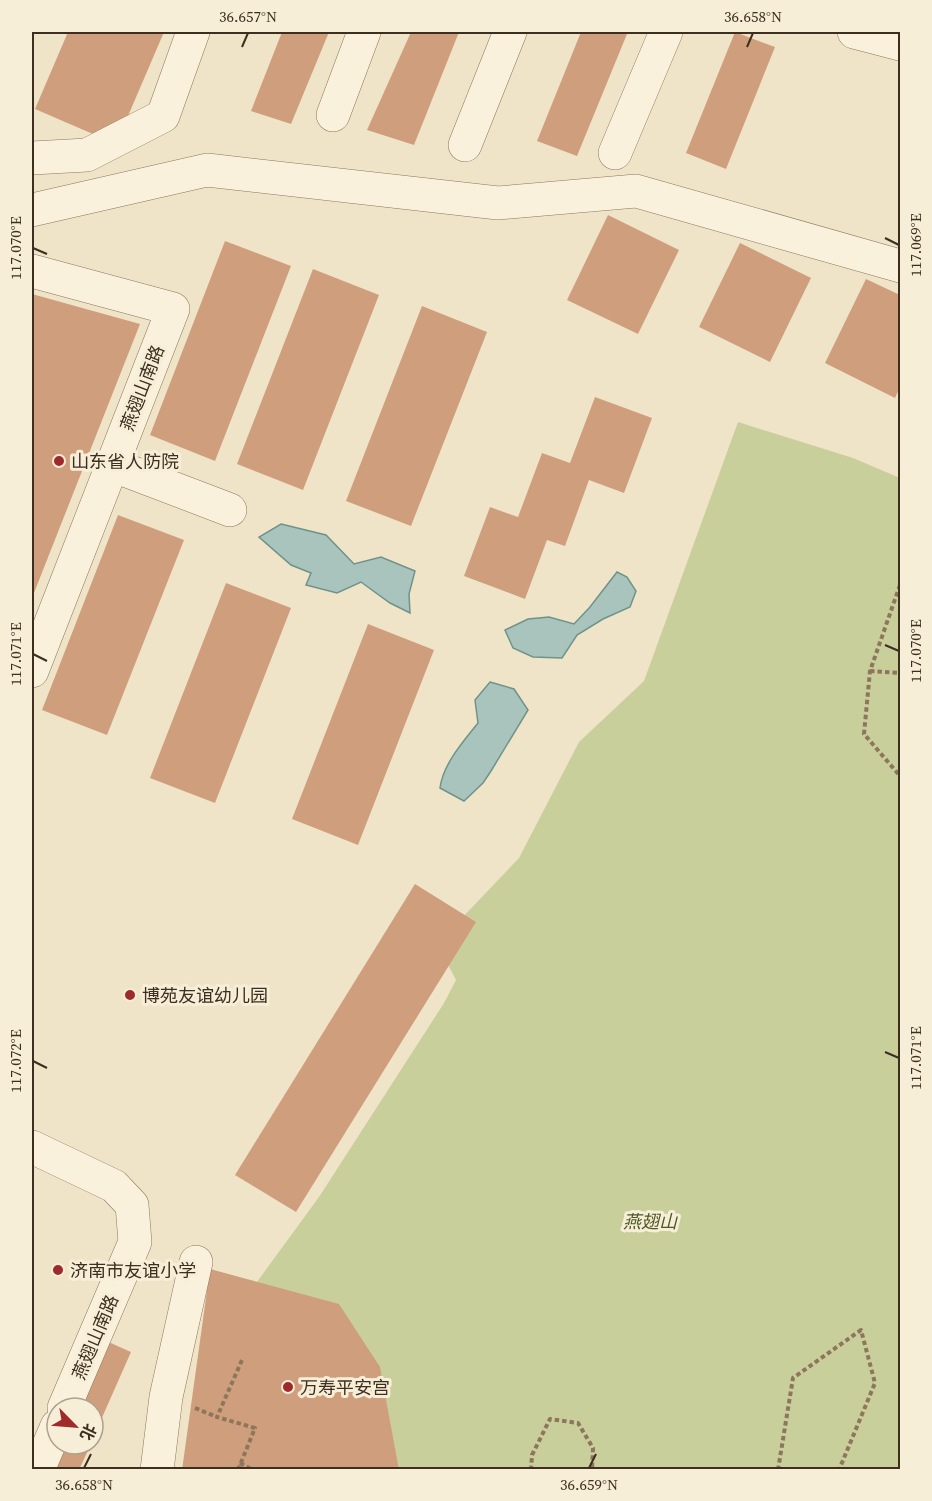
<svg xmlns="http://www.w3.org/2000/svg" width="932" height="1501" font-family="'Source Serif 4','Noto Sans SC',serif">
	<rect width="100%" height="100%" fill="#f0e4c8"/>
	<path fill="#c9cf9b" d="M738,422l115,36 47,20v991l-678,1 29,-180 68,-93 125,-194 12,-23 -19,-36 82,-86 60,-116 65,-61z"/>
	<g fill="#a9c4bc" stroke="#6f938a" stroke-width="1.5">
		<path d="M281,524l45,11 28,29 27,-7 34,14 -6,23 1,19 -20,-10 -29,-21 -24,11 -31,-8 5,-12 -20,-8 -32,-28z"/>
		<path d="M617,572l10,5 9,14 -6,16 -27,12 -26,16 -15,23 -29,-1 -20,-9 -8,-18 23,-11 21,-2 25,7 16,-17z"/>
		<path d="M490,682l24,7 14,21 -37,61 -8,12 -19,18 -24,-13c3,-24 23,-46 38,-65l-3,-23z"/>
	</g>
	<g fill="#cf9f7d">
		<path d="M68,32h96l-48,112 -81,-35z"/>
		<path d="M282,32h47l-38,92 -40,-13z"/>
		<path d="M411,32h48l-45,113 -47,-15z"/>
		<path d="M581,32h40l6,2 -50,122 -40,-15z"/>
		<path d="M735,32l40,15 -49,122 -40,-16z"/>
		<path d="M608,215l71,35 -41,84 -71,-34z"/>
		<path d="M225,241l66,25 -76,195 -65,-26z"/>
		<path d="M740,243l71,35 -41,84 -71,-35z"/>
		<path d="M313,269l66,26 -76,195 -66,-26z"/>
		<path d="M866,279l34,16v92l-5,11 -70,-35z"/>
		<path d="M32,294l108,30 -108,274z"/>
		<path d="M422,306l65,26 -76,194 -65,-25z"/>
		<path d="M595,397l57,21 -28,75 -35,-13 -24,66 -18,-6 -22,59 -61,-23 26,-69 28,10 24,-64 28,10z"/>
		<path d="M118,515l66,25 -77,195 -65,-25z"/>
		<path d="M226,583l65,25 -76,195 -65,-25z"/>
		<path d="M368,624l66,26 -76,195 -66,-26z"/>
		<path d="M415,884l61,38 -180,290 -61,-37z"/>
		<path d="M210,1269l129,35 41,63 19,103h-217z"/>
		<path d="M104,1340l27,12 -38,86v-30h-19z"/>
		<path d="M59,1444h32l-12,26h-31z"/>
	</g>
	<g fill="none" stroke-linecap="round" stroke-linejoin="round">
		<defs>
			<g id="minor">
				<path d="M854,32l46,12"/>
				<path d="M333,115l31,-83"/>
				<path d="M465,145l45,-113"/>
				<path d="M615,153l51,-121"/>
				<path d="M32,158l55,-3 76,-39 30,-84"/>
				<path d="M32,210l175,-40 291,33 138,-12 264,75"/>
				<path d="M32,271l141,38 -141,362"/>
				<path d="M112,465l118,45"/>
				<path d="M32,1147l82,39 18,19 3,37 -71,166"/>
				<path d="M38,1470l19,-44"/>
				<path d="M157,1470l9,-73 30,-135"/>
			</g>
		</defs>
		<use href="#minor" stroke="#8d765c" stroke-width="34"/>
		<g stroke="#8d765c" stroke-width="4" stroke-dasharray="4.5 3" stroke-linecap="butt">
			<path d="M900,585l-30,86 -6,63 36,42"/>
			<path d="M870,671l30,2"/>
			<path d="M195,1408l22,9"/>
			<path d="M240,1463l13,7"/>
			<path d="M238,1470l17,-42 -38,-11 25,-57"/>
			<path d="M531,1470l1,-15 18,-36 28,4 15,25 -1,22"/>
			<path d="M778,1470l15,-92 68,-48 14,53 -36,87"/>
		</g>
		<use href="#minor" stroke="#faf1dc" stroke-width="33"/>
	</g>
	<path fill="none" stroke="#3d2e20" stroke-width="2" d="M242,47l6,-14M747,47l6,-14M885,238l14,7M33,248l14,6M885,645l14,6M33,654l14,7M885,1052l14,6M33,1061l14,7M84,1468l7,-14M589,1468l7,-14"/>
	<g fill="#9e2a2b" stroke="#f7eed8" stroke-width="2">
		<circle cx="59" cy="461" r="6"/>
		<circle cx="130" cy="995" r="6"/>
		<circle cx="58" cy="1270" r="6"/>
		<circle cx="288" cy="1387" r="6"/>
	</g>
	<g text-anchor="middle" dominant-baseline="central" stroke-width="6" stroke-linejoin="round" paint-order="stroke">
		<g font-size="18" fill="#3d2e20" stroke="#f7eed8">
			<text transform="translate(142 388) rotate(-69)">燕翅山南路</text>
			<text transform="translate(95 1337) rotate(-67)">燕翅山南路</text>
		</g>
		<g font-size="18" fill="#3d2e20" stroke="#f7eed8" text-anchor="start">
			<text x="71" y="461">山东省人防院</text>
			<text x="142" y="995">博苑友谊幼儿园</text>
			<text x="70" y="1270">济南市友谊小学</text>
			<text x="300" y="1387">万寿平安宫</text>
		</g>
		<g font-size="18" font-style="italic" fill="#4d5a26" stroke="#f7eed8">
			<text x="650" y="1221">燕翅山</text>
		</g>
	</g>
	<rect width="932" height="1501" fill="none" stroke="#f7eed8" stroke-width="66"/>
	<g transform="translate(75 1426) rotate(115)"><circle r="28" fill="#f7eed8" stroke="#ada18e" stroke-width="1.5"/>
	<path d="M0-4.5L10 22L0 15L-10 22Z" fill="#9e2a2b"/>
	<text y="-9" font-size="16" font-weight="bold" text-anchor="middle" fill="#3d2e20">北</text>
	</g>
	<rect x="33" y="33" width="866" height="1435" fill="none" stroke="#3d2e20" stroke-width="2"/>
	<g font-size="15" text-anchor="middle" fill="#3d2e20">
		<text x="248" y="22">36.657°N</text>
		<text x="753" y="22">36.658°N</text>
		<text transform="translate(916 245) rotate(-90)" y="5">117.069°E</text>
		<text transform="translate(16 248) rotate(-90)" y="5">117.070°E</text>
		<text transform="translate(916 651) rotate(-90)" y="5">117.070°E</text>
		<text transform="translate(16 654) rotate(-90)" y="5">117.071°E</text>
		<text transform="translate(916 1058) rotate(-90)" y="5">117.071°E</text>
		<text transform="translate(16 1061) rotate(-90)" y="5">117.072°E</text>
		<text x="84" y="1490">36.658°N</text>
		<text x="589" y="1490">36.659°N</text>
	</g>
</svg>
